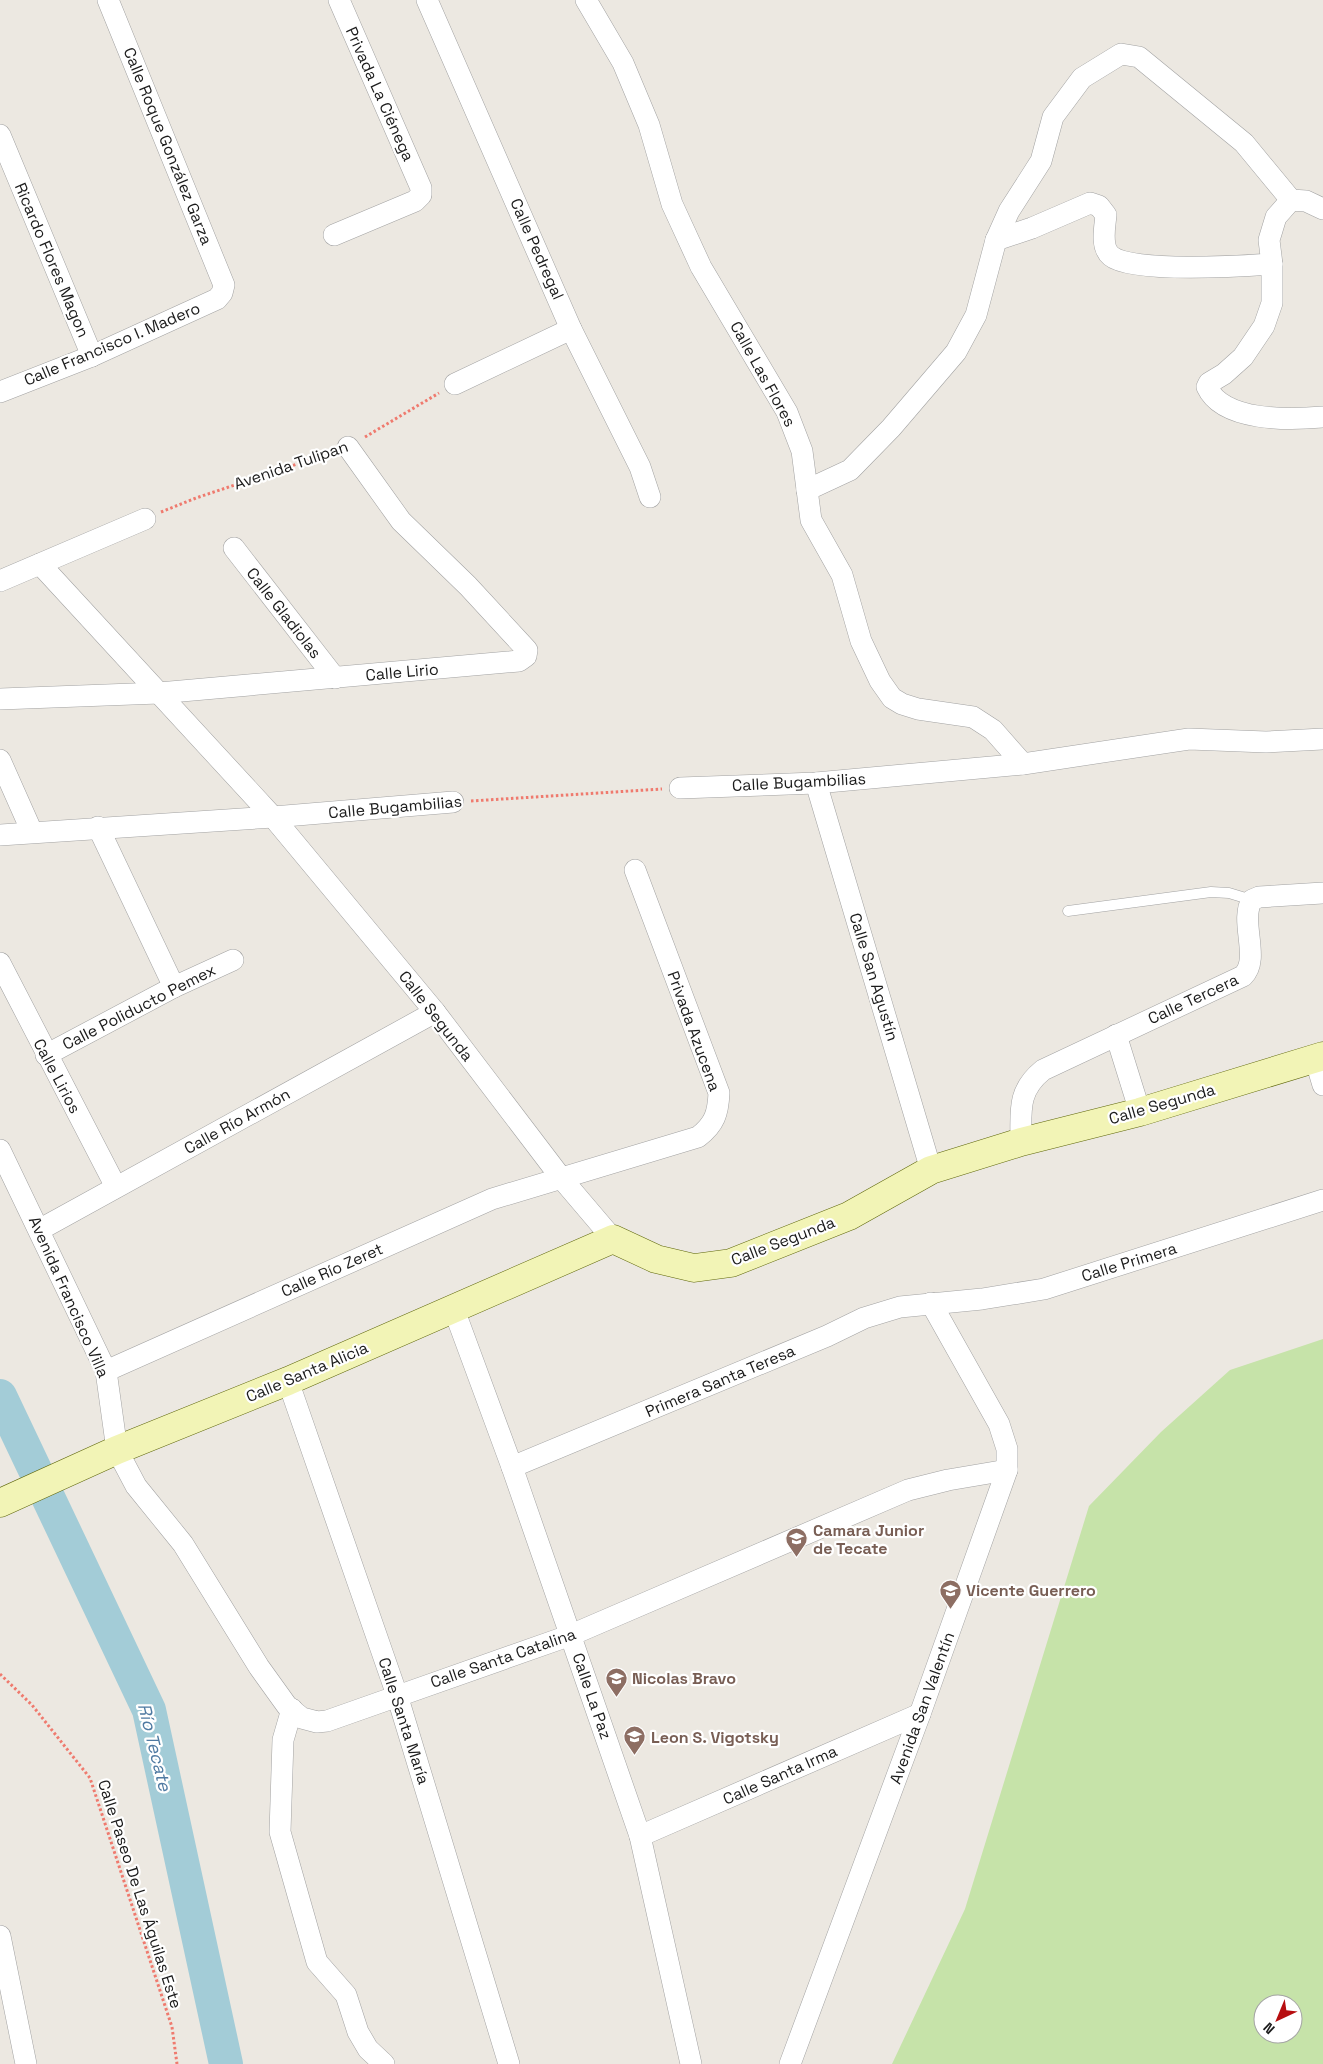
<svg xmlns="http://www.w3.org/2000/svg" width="1323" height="2064" font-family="'Space Grotesk',sans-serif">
	<rect width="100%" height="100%" fill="#ece8e1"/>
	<path fill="#c6e3a9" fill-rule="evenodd" d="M1323,1339v725h-431l73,-155 124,-403 72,-74 69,-62zM1263,2004h30v30h-30z"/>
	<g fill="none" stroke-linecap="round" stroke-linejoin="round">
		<path stroke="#a3ccd7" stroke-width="34" d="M0,1396l149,314 77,354"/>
		<defs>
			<path id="lane" d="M1068,911l143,-19 18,1 23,7"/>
			<g id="street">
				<path d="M427,0l144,329 69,138 10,30"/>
				<path d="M586,0l37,63 26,62 23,79 29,63 86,145 15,39 9,69 31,55 19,66 19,40 12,17 10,6 16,5 55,8 20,13 30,34"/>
				<path d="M0,135l92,221"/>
				<path d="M1323,209l-17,-8 -15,-1 -15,17 -7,23 3,24v39l-8,23 -21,31 -19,17 -15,9 -2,4c16,35 83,33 116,30"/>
				<path d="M334,235l81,-34 6,-6v-7l-82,-188"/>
				<path d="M996,240l13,-29 32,-50 12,-44 29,-39 39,-24 18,3 105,86 47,57"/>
				<path d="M455,384l116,-55"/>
				<path d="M0,392l92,-36 125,-57 5,-6 2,-8 -116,-285"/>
				<path d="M807,490l43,-20 41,-42 65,-76 20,-37 20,-75 36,-12 58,-25 9,3 7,9c-1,12 -6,32 5,41 20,17 132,10 161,8"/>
				<path d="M234,548l101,130"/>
				<path d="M40,564l233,253 162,195 127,167 51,60"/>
				<path d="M0,581l145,-62"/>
				<path d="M0,699l159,-6 360,-32 7,-5 1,-6 -59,-64 -67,-65 -53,-74"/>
				<path d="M0,760l32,72"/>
				<path d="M816,783l115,387"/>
				<path d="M680,788l136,-5 207,-19 166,-25 77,3 57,-3"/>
				<path d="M98,827l76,160"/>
				<path d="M0,835l273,-18 180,-15"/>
				<path d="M0,963l116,224"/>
				<path d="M1116,1035l24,77"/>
				<path d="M46,1055l128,-68 59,-27"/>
				<path d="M1315,1058l8,27"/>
				<path d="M1021,1142c0,-31 -4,-51 22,-72l200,-94c18,-17 -4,-55 9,-76l7,-3 64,-4"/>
				<path d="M0,1150l106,221 11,79 19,36 47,58 76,123 28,39 15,12 15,4 10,-1 244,-86 337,-145 40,-10 59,-10"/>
				<path d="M39,1230l396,-218"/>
				<path d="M453,1307l59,160 128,369 51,228"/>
				<path d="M106,1371l386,-172 206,-62c17,-13 20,-24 21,-44l-84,-223"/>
				<path d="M288,1381l109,314 112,369"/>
				<path d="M512,1467l315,-131 37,-18 36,-11 82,-8 62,-10 279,-89"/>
				<path d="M292,1709l-9,31 -3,92 37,130 29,33 12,37 10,17 16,15"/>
				<path d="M640,1836l280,-122"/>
				<path d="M0,1936l26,128"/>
				<path d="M790,2064l130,-350 87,-244v-21l-8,-25 -68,-121"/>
			</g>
			<path id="secondary" d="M0,1503l117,-53 171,-69 325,-142 43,20 38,9 37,-5 118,-47 82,-46 90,-28 119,-30 183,-56"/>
		</defs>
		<use href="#lane" stroke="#a2a2a2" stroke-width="11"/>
		<use href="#street" stroke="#a2a2a2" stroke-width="22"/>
		<use href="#secondary" stroke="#5f670c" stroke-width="29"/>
		<g stroke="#ef7a6e" stroke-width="3" stroke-dasharray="2.5 2.5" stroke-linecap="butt">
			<path d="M365,437l74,-44"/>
			<path d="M161,512l35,-14 134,-45"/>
			<path d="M471,801l191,-12"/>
			<path d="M0,1674l32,31 58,73 82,249 5,37"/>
		</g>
		<use href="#lane" stroke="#fff" stroke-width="10"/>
		<use href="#street" stroke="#fff" stroke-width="21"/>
		<use href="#secondary" stroke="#f2f4b6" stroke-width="28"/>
	</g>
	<defs>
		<symbol id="school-pin" viewBox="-11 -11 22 30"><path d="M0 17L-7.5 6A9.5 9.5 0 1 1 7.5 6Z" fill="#8d6e63" stroke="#fff"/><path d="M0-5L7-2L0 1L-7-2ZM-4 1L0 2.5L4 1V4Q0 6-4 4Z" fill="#fff"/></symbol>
	</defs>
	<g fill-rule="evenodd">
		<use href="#school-pin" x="784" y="1526" width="25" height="34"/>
		<use href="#school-pin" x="938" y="1578" width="25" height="34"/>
		<use href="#school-pin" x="604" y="1666" width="25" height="34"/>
		<use href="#school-pin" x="622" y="1724" width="25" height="34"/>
	</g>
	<g text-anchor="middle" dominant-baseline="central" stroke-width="4.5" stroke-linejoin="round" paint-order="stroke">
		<g font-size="16" fill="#1b1b1b" stroke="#fff">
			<text transform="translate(380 94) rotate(66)">Privada La Ciénega</text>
			<text transform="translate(168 146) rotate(68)">Calle Roque González Garza</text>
			<text transform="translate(537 249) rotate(66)">Calle Pedregal</text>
			<text transform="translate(52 260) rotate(67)">Ricardo Flores Magon</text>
			<text transform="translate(112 344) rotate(-23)">Calle Francisco I. Madero</text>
			<text transform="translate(763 374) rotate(61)">Calle Las Flores</text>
			<text transform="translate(291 465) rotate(-19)">Avenida Tulipan</text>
			<text transform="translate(284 613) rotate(52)">Calle Gladiolas</text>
			<text transform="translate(402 672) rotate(-5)">Calle Lirio</text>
			<text transform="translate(799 782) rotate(-3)">Calle Bugambilias</text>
			<text transform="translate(395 807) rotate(-5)">Calle Bugambilias</text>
			<text transform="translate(874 977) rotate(73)">Calle San Agustín</text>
			<text transform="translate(1193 999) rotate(-25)">Calle Tercera</text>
			<text transform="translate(139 1007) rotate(-27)">Calle Poliducto Pemex</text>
			<text transform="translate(436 1016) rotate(52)">Calle Segunda</text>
			<text transform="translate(694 1031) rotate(70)">Privada Azucena</text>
			<text transform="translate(57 1076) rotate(62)">Calle Lirios</text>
			<text transform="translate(1162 1104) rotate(-16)">Calle Segunda</text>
			<text transform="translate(237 1121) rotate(-29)">Calle Río Armón</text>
			<text transform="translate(783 1241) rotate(-21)">Calle Segunda</text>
			<text transform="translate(1129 1262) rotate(-17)">Calle Primera</text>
			<text transform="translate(332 1270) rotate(-24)">Calle Río Zeret</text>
			<text transform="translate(69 1297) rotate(66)">Avenida Francisco Villa</text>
			<text transform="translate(307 1372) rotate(-23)">Calle Santa Alicia</text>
			<text transform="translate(720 1381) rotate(-23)">Primera Santa Teresa</text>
			<text transform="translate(503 1658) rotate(-19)">Calle Santa Catalina</text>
			<text transform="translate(592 1696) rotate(71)">Calle La Paz</text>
			<text transform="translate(922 1708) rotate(-70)">Avenida San Valentín</text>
			<text transform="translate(404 1721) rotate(72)">Calle Santa María</text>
			<text transform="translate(780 1775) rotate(-24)">Calle Santa Irma</text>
			<text transform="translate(140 1894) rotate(72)">Calle Paseo De Las Águilas Este</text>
		</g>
		<g font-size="16" font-weight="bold" fill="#785e54" stroke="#fff" text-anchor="start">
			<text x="813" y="1530">Camara Junior<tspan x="813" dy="18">de Tecate</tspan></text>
			<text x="966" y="1590">Vicente Guerrero</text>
			<text x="632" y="1678">Nicolas Bravo</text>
			<text x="651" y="1737">Leon S. Vigotsky</text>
		</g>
		<g font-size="18" font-style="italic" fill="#4f7aa2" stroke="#fff">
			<text transform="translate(155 1747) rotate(76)">Río Tecate</text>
		</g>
	</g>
	<g transform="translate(1278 2019) rotate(224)"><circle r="24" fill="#ffffff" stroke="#a4a4a4"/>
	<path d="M0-4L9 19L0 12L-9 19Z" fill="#b70e10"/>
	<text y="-8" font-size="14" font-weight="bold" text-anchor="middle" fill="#1b1b1b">N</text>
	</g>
</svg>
